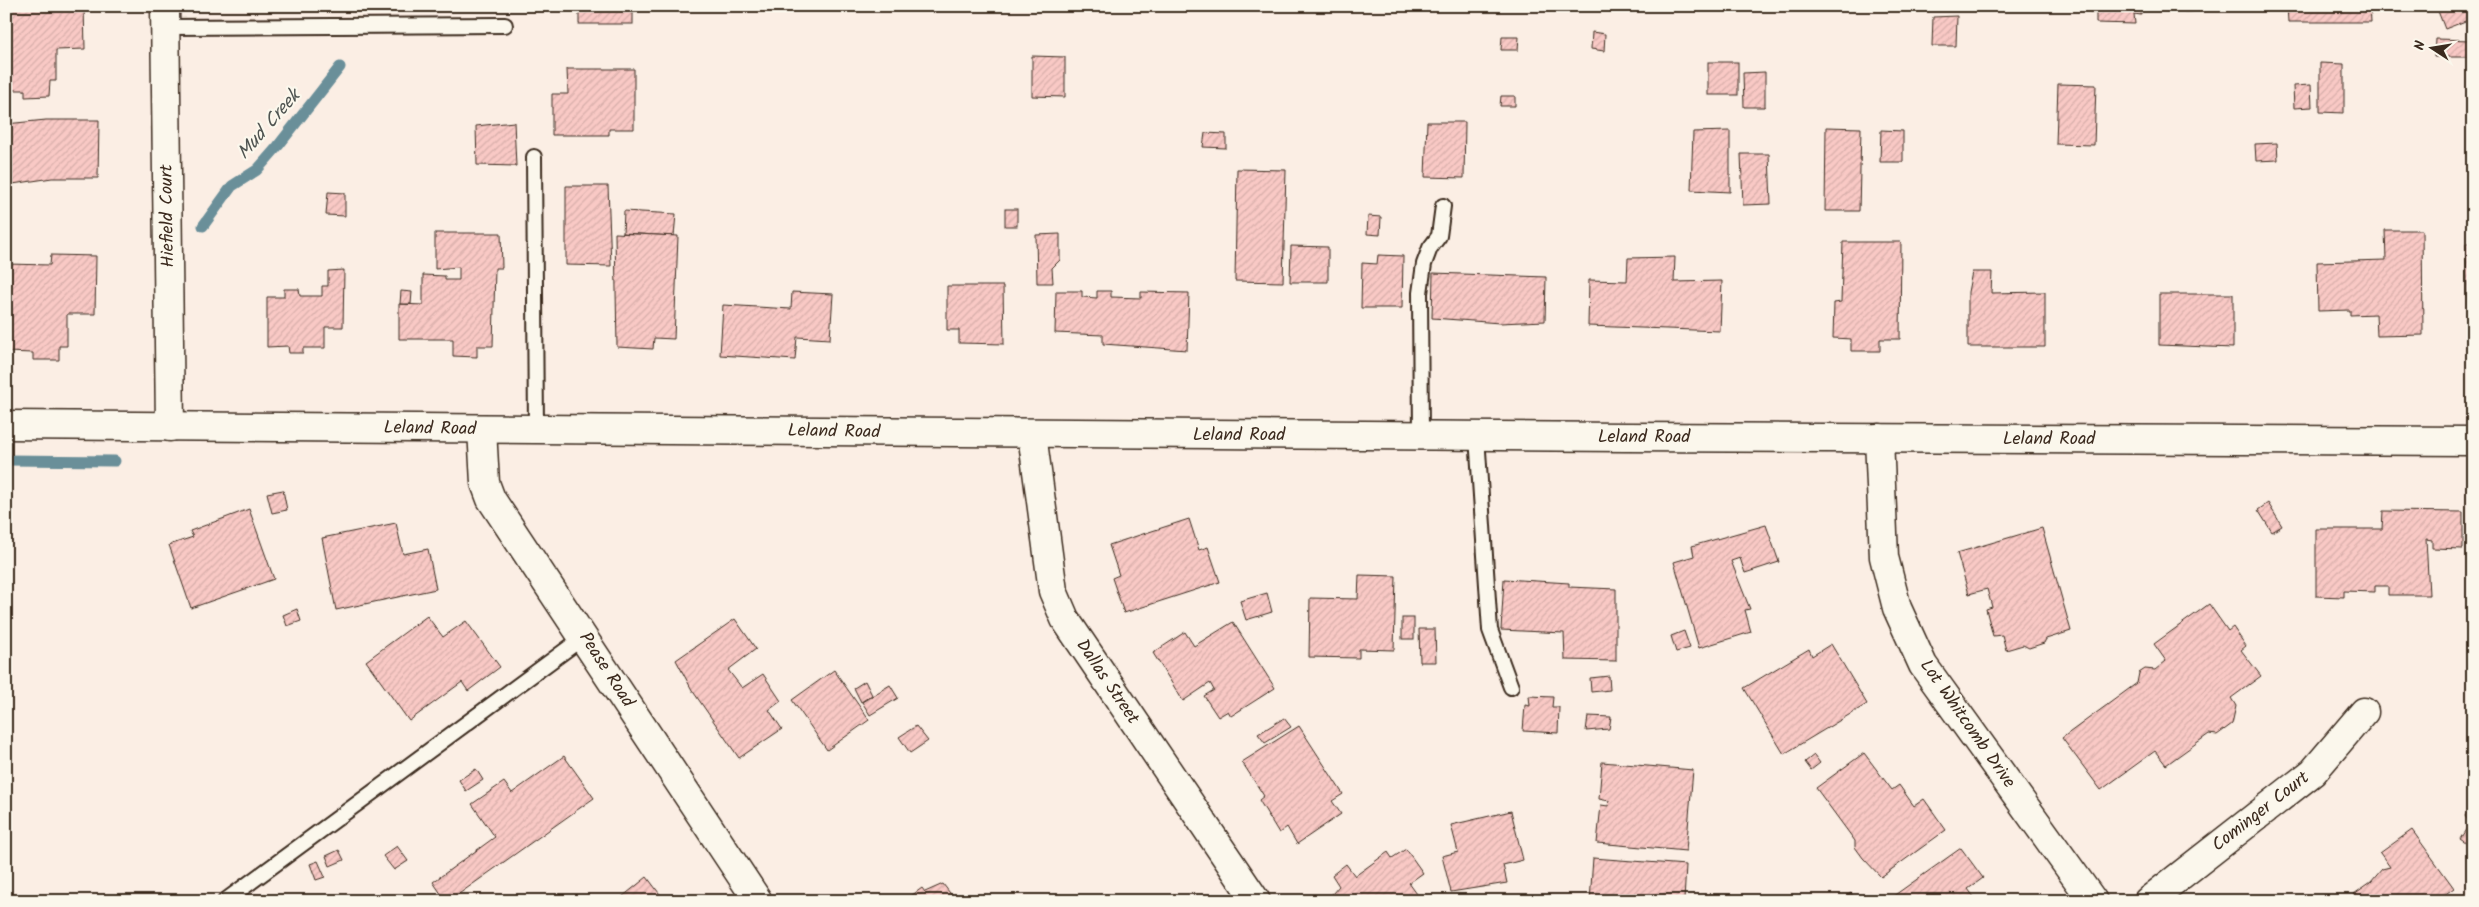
<svg xmlns="http://www.w3.org/2000/svg" width="2479" height="907" font-family="Kalam,sans-serif">
	<defs>
		<pattern id="building-hatch" width="6" height="6" patternUnits="userSpaceOnUse" patternTransform="scale(1.25)"><rect width="6" height="6" fill="#f9c9c5"/><path d="M-1 1l2-2M0 6l6-6M5 7l2-2" fill="none" stroke="#d6ada9"/></pattern>
	</defs>
	<rect width="100%" height="100%" fill="#fbeee4"/>
	<filter id="ink" filterUnits="userSpaceOnUse"><feTurbulence type="fractalNoise" baseFrequency=".02" numOctaves="2"/><feDisplacementMap in="SourceGraphic" scale="10" xChannelSelector="R" yChannelSelector="G"/><feConvolveMatrix kernelMatrix="1 2 1 2 8 2 1 2 1" color-interpolation-filters="sRGB"/></filter>
	<g filter="url(#ink)">
		<g fill="none" stroke-linecap="round" stroke-linejoin="round">
			<g stroke="#6a8f99" stroke-width="11">
				<path d="M203,226l29,-40 25,-16 21,-24 62,-79"/>
				<path d="M6,460l109,1"/>
			</g>
		</g>
		<g fill="url(#building-hatch)" stroke="#3b2a1e">
			<path d="M6,6h78l1,43 -29,1v31h-6l-1,15 -24,1v-7h-19z"/>
			<rect x="579" y="6" width="54" height="18"/>
			<path d="M2090,6h51v9l-7,-1 1,10 -39,-1v-10h-6z"/>
			<path d="M2173,6h89v1l-76,5 -13,-2z"/>
			<path d="M2287,6h83l1,16h-83z"/>
			<path d="M2436,6h37v12l-28,11z"/>
			<path d="M1957,16l-1,30h-24l1,-29z"/>
			<path d="M2473,27v16l-6,-14z"/>
			<path d="M1592,32l13,2 -1,17 -13,-2z"/>
			<path d="M1502,37h17l-1,13h-17z"/>
			<path d="M2435,39l36,1v17h-37z"/>
			<path d="M1032,56l33,1v40l-33,-1z"/>
			<rect x="1708" y="62" width="30" height="33"/>
			<path d="M2320,63l24,1v49l-24,-1z"/>
			<path d="M567,69h67v60h-25v6h-57v-41h16z"/>
			<path d="M1765,72v35h-21l-1,-34z"/>
			<path d="M2058,84l38,1 -2,60 -38,-1z"/>
			<path d="M2311,85l1,22 -18,1 -1,-22z"/>
			<path d="M1501,96h14v10h-15z"/>
			<path d="M46,120h53l-1,58h-46l-46,7v-61z"/>
			<path d="M514,122l2,44 -39,-1 -1,-39z"/>
			<path d="M1427,122h38l-1,56 -39,-1z"/>
			<path d="M1826,127l35,1 -2,83h-34z"/>
			<path d="M1881,130l22,1v31h-23z"/>
			<path d="M1730,131v61l-39,-2 2,-58z"/>
			<path d="M1205,133l21,1v14l-23,-1z"/>
			<path d="M2277,143l1,17 -22,1 -1,-17z"/>
			<path d="M1741,154h28l2,50 -28,1z"/>
			<path d="M1237,169l49,1 -3,112 -48,-1z"/>
			<path d="M566,186h42l3,80 -45,-1z"/>
			<path d="M328,192l17,1v23l-19,-1z"/>
			<rect x="1005" y="209" width="12" height="17"/>
			<path d="M624,211l52,3 -2,22 -51,-3z"/>
			<path d="M1368,216l13,1 -1,18 -13,-1z"/>
			<path d="M2385,230h37l1,105 -46,1 -1,-22 -26,1v-5l-32,1 -1,-49 69,-2z"/>
			<path d="M435,233h66l1,35h-7l-2,78h-16v11l-24,-1v-17h-54v-35l24,1v-30l22,1v4h14v-13l-24,2z"/>
			<path d="M615,233l63,3 -4,103 -20,-1 -1,11 -36,-2z"/>
			<path d="M1060,234v26l-8,8 1,15h-16l-1,-48z"/>
			<path d="M1843,242h58l-1,97h-20v12h-29v-12l-18,-1 1,-35 7,-1z"/>
			<path d="M2466,243h7v88h-5z"/>
			<path d="M1291,246l37,1v35h-38z"/>
			<path d="M51,255l45,1 -1,58h-28v32h-8v14h-26v-7l-27,-1v-88l44,1z"/>
			<path d="M1378,255l25,1 -1,52h-41l1,-45 15,1z"/>
			<path d="M1675,257l-1,25 48,-1 -2,50 -132,-5 1,-46 38,1 1,-23z"/>
			<path d="M344,270l-1,57h-18v21h-22v5h-14l-1,-7 -21,1v-50h17v-8h15l1,7h22v-10h6v-15z"/>
			<path d="M1972,272h20l-1,21 54,-1v55h-77v-55z"/>
			<path d="M1433,273l113,4 -1,44 -45,2 -68,-5z"/>
			<path d="M947,286h56l1,58 -45,-1v-13h-12z"/>
			<path d="M401,291l11,1 -1,12h-11z"/>
			<path d="M1056,291h26v6l15,1v-7h14v6l30,1v-6l48,1 -2,57 -84,-6v-9l-48,-2z"/>
			<path d="M792,292l41,2 -3,45 -33,-2 -2,23 -75,-5 3,-50 68,4z"/>
			<path d="M2159,294h74v54l-74,-3z"/>
			<path d="M283,490l4,20 -15,3 -5,-20z"/>
			<path d="M2268,503l14,23 -10,6 -14,-22z"/>
			<path d="M249,509l25,70 -83,29 -22,-63 24,-8 -3,-6z"/>
			<path d="M2383,511l80,1v37l-31,-1v-8l-6,-1 3,56h-41v-9h-13v6l-31,-1v6l-28,-1v-67h66z"/>
			<path d="M1189,519l10,31 9,-3 12,35 -96,31 -12,-35 7,-3 -10,-30z"/>
			<path d="M396,523l7,31 25,-5 8,40 -100,21 -14,-72z"/>
			<path d="M1766,525l13,37 -34,11 -5,-15 -9,3 19,48 -5,1 6,22 -52,16 -25,-86 20,-6 -2,-10z"/>
			<path d="M2042,528l29,103 -25,8 -2,4 -15,5 -6,-3 -17,5 -4,-15 -9,1 -7,-27 6,-2 -5,-18 -18,5 -12,-41z"/>
			<path d="M1359,575l37,1 -2,74 -35,-1v9l-50,-1 1,-59 48,1z"/>
			<path d="M1504,579l65,4v4l47,2v72l-51,-1 -1,-27 -63,-3z"/>
			<path d="M1267,593l5,19 -26,8 -6,-19z"/>
			<path d="M2209,604l19,27 5,-4 13,19 -5,4 20,26 -30,22 5,8 -4,18 -15,11 -8,-1 -43,31 -11,-14 -54,39 -39,-52 75,-55 2,-10 6,-4 10,1 11,-9 -12,-17z"/>
			<path d="M297,609l4,12 -14,5 -4,-11z"/>
			<path d="M427,616l16,21 23,-16 34,46 -32,24 -6,-9 -53,39 -43,-60z"/>
			<rect x="1402" y="618" width="12" height="21"/>
			<path d="M735,619l21,30 -28,21 14,18 21,-14 18,27 -12,9 13,19 -43,29 -47,-68 -16,-30z"/>
			<path d="M1233,622l42,66 -44,28 -3,-5 -10,6 -14,-21 10,-6 -4,-7 -27,18 -30,-48 32,-21 9,14z"/>
			<path d="M1419,629h16l1,33h-16z"/>
			<path d="M1684,631l6,17 -14,4 -5,-16z"/>
			<path d="M1831,644l36,60 -83,50 -40,-66 65,-39 3,7z"/>
			<path d="M834,670l35,50 -42,30 -35,-50z"/>
			<path d="M1609,676l1,14 -19,2 -1,-14z"/>
			<path d="M865,681l7,14 -11,7 -7,-14z"/>
			<path d="M890,685l8,13 -28,17 -8,-13z"/>
			<path d="M1529,696l24,1 -1,10h7l-1,26 -35,-2 2,-26 5,1z"/>
			<path d="M1588,716l23,1 -2,12 -23,2z"/>
			<path d="M1284,718l7,9 -26,16 -7,-9z"/>
			<path d="M916,726l12,15 -18,12 -11,-16z"/>
			<path d="M1299,726l44,68 -11,7 9,13 -44,30 -10,-17 -8,6 -20,-33 5,-4 -22,-34z"/>
			<path d="M1864,753l28,37 7,-5 15,21 10,-7 22,31 -65,47 -18,-19 -8,-11v-6l-39,-53z"/>
			<path d="M1814,755l6,8 -9,7 -6,-8z"/>
			<path d="M564,756l30,42 -145,103h-3l-13,-19 62,-45 -23,-33 32,-22 8,11z"/>
			<path d="M1602,762l91,8 -7,81 -89,-8 4,-38 7,1 1,-5 -10,-2z"/>
			<path d="M476,769l7,11 -17,11 -7,-11z"/>
			<path d="M2473,804v44l-13,-9 10,-16 -5,-7z"/>
			<path d="M1511,811l12,49 -20,5 4,18 -56,9 -9,-36 16,-4 -7,-27z"/>
			<path d="M2412,830l42,58 -18,13h-77l-5,-7 17,-12 11,-13 8,-2 -10,-14z"/>
			<path d="M397,846l11,15 -14,9 -11,-14z"/>
			<path d="M1961,848l22,30 -15,11 9,12h-82l-3,-4z"/>
			<path d="M1406,849l17,24 -14,10 13,18h-96l13,-15 -7,-11 14,-11 9,12 33,-24 4,6z"/>
			<path d="M339,850l5,10 -14,6 -4,-10z"/>
			<path d="M1593,858l93,7 -2,36h-94z"/>
			<path d="M318,861l7,16 -9,3 -6,-16z"/>
			<path d="M647,877l18,24h-48z"/>
			<path d="M943,884l13,17h-52l18,-13 3,4z"/>
			<path d="M1851,893l5,8h-15v-1z"/>
		</g>
		<g fill="none" stroke-linecap="round" stroke-linejoin="round">
			<defs>
				<g id="lane">
					<path d="M165,27l340,-2"/>
					<path d="M534,157l2,273"/>
					<path d="M1421,436l-1,-143 4,-29 6,-16 9,-12 4,-30"/>
					<path d="M1477,436l13,194 21,57"/>
					<path d="M225,901l360,-265"/>
				</g>
				<g id="street">
					<path d="M165,6l5,421"/>
					<path d="M482,429l3,54 6,16 267,402"/>
					<path d="M1032,434l21,157 12,28 191,282"/>
					<path d="M1879,438l5,119 13,51 26,57 170,236"/>
					<path d="M2148,901l165,-129 51,-60"/>
				</g>
				<path id="secondary" d="M6,425l1620,12 847,4"/>
			</defs>
			<use href="#lane" stroke="#3b2a1e" stroke-width="18"/>
			<use href="#street" stroke="#3b2a1e" stroke-width="31"/>
			<use href="#secondary" stroke="#3b2a1e" stroke-width="31"/>
			<use href="#lane" stroke="#fbf7ec" stroke-width="14"/>
			<use href="#street" stroke="#fbf7ec" stroke-width="28"/>
			<use href="#secondary" stroke="#fbf7ec" stroke-width="28"/>
		</g>
	</g>
	<g text-anchor="middle" dominant-baseline="central" stroke-width="4.5" stroke-linejoin="round" paint-order="stroke">
		<g font-size="18" fill="#3b2a1e" stroke="#fbf7ec">
			<text transform="translate(168 216) rotate(-91)">Hiefield Court</text>
			<text transform="translate(430 429) rotate(1)">Leland Road</text>
			<text transform="translate(834 432) rotate(1)">Leland Road</text>
			<text x="1239" y="435">Leland Road</text>
			<text x="1644" y="437">Leland Road</text>
			<text x="2049" y="439">Leland Road</text>
			<text transform="translate(606 670) rotate(57)">Pease Road</text>
			<text transform="translate(1107 682) rotate(56)">Dallas Street</text>
			<text transform="translate(1967 724) rotate(55)">Lot Whitcomb Drive</text>
			<text transform="translate(2261 812) rotate(-38)">Cominger Court</text>
		</g>
		<g font-size="19" font-style="italic" fill="#4f5451" stroke="#fbf7ec">
			<text transform="translate(269 125) rotate(-49)">Mud Creek</text>
		</g>
	</g>
	<rect width="2479" height="907" fill="none" stroke="#fbf7ec" stroke-width="25"/>
	<rect x="12" y="12" width="2454" height="882" fill="none" stroke="#3b2a1e" stroke-width="2" filter="url(#ink)"/>
	<g transform="translate(2432 48) rotate(282)" stroke="#fbf7ec" stroke-width="4" paint-order="stroke">
	<path d="M0-4L9 19L0 12L-9 19Z" fill="#3b2a1e"/>
	<text y="-8" font-size="14" font-weight="bold" text-anchor="middle" fill="#3b2a1e">N</text>
	</g>
</svg>
